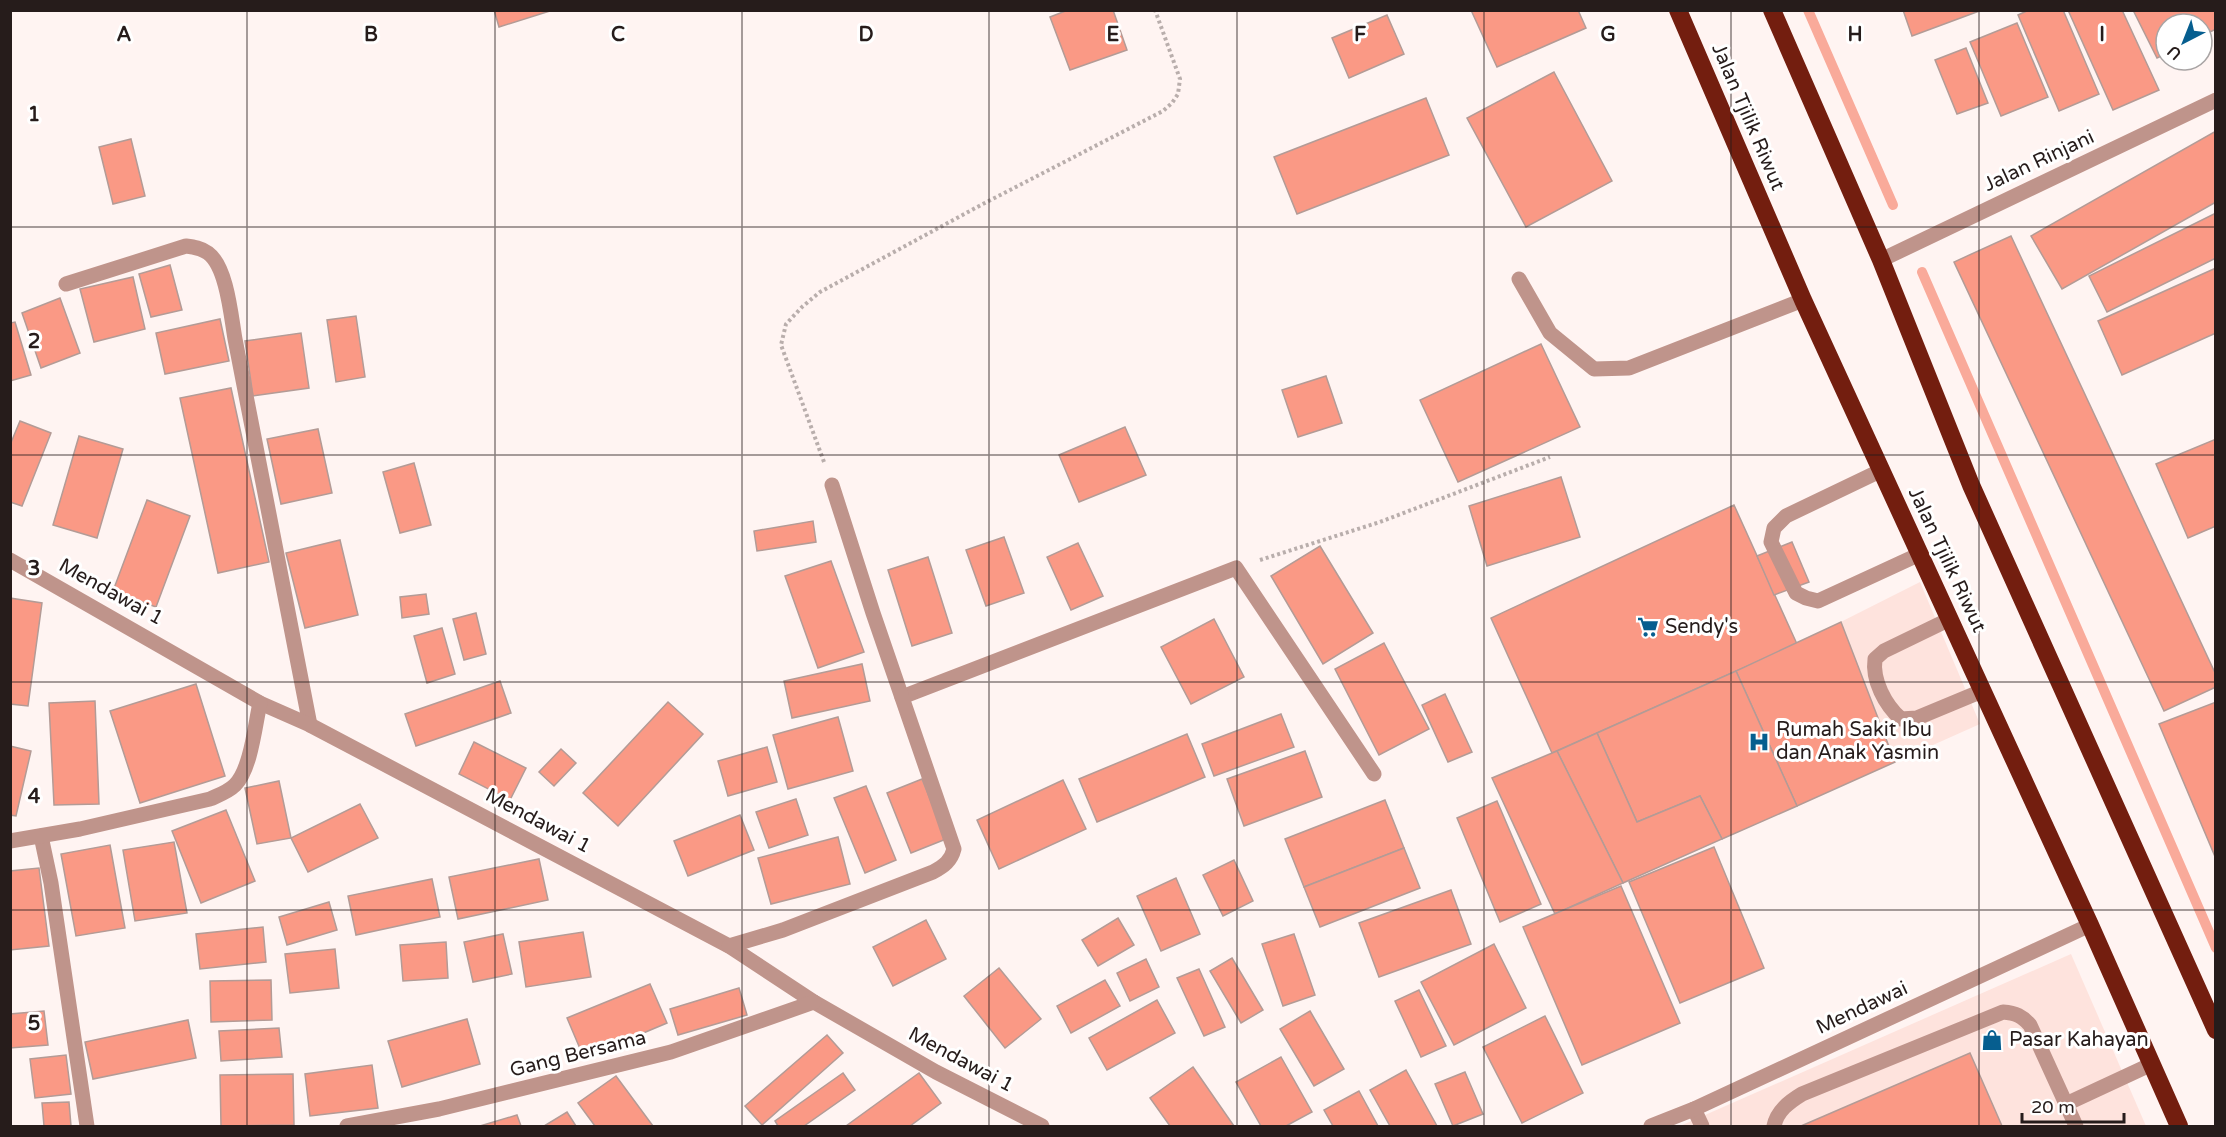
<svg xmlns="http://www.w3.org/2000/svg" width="2226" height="1137" font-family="'Varela Round',sans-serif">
	<rect width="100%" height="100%" fill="#fff4f2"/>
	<g fill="#fee3dd">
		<path d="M1920,582l60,142 -425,190 -63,-136 305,-134z"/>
		<path d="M2071,954l75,172h-466z"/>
	</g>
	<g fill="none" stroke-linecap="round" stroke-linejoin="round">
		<g stroke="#f9aa9a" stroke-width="10">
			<path d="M1808,10l85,195"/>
			<path d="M1922,272l294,676"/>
		</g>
	</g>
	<g fill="#fa9985" stroke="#b39b96" stroke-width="1.5">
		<path d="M494,10h59l-54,17z"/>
		<path d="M1068,10h45l14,40 -57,20 -20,-53z"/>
		<path d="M1471,10h107l8,18 -89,39z"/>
		<path d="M1903,10h79l-70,26z"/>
		<path d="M2029,10h34l36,84 -40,17 -41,-96z"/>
		<path d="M2068,10h54l37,80 -46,20z"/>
		<path d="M2133,10h83v19l-14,7v-12h-36v30l-9,4z"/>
		<path d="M1387,15l17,39 -55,24 -17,-40z"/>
		<path d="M2017,23l31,74 -47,19 -31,-74z"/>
		<path d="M1966,48l22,55 -31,11 -22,-54z"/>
		<path d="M1554,72l58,109 -86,46 -59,-109z"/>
		<path d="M1426,98l23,57 -152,59 -23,-57z"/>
		<path d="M2216,131v71l-154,87 -31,-53z"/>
		<path d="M131,139l14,57 -32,8 -14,-57z"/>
		<path d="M2216,213v45l-109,54 -18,-36z"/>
		<path d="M2011,236l205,439v12l-52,24 -210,-449z"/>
		<path d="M170,265l12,45 -31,7 -12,-43z"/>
		<path d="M2216,268v65l-94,42 -24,-54z"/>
		<path d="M133,277l12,52 -51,13 -14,-53z"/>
		<path d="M60,298l20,55 -39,15 -19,-55z"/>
		<path d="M356,316l9,61 -29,5 -9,-62z"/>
		<path d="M220,319l9,42 -64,13 -9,-41z"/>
		<path d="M15,322l16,53 -21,6v-58z"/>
		<path d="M301,333l8,55 -56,8 -8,-55z"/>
		<path d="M1541,344l39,83 -122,55 -38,-82z"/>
		<path d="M1326,376l16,47 -44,14 -16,-47z"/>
		<path d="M231,388l38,174 -51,11 -38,-175z"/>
		<path d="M20,421l31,12 -29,73 -12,-4v-57z"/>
		<path d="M1125,427l21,48 -67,27 -20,-47z"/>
		<path d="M318,429l14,64 -51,11 -14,-65z"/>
		<path d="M79,436l44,13 -26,89 -44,-13z"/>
		<path d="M2216,439v87l-28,12 -32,-74z"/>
		<path d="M414,463l17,62 -31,8 -17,-61z"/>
		<path d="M1561,477l19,60 -93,29 -18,-60z"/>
		<path d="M147,500l43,16 -34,91 -43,-16z"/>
		<path d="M1734,505l63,139 -245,109 -61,-135z"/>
		<path d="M813,521l3,21 -59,9 -3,-20z"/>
		<path d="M1004,537l20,56 -38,13 -20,-56z"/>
		<path d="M340,540l18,75 -53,13 -19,-75z"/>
		<path d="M1792,542l17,40 -35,13 -17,-39z"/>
		<path d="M1078,543l25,53 -32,14 -24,-53z"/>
		<path d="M1320,546l53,87 -50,31 -52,-88z"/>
		<path d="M928,557l24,76 -40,13 -24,-76z"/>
		<path d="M831,561l33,91 -46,16 -33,-92z"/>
		<path d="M426,594l3,20 -27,4 -2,-21z"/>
		<path d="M10,598l32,5 -14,103 -18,-2z"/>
		<path d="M476,613l10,41 -22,6 -11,-41z"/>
		<path d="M1214,619l30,58 -53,27 -30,-57z"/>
		<path d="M1841,622l54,140 -98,44 -61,-135z"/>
		<path d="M442,628l13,46 -28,9 -13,-47z"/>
		<path d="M1384,643l45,86 -50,26 -44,-86z"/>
		<path d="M862,664l8,37 -78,17 -8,-37z"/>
		<path d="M1736,671l61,135 -75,33 -22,-43 -63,26 -40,-89z"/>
		<path d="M500,681l11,32 -95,33 -11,-32z"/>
		<path d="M196,684l29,92 -85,27 -30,-92z"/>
		<path d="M1445,694l27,58 -24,10 -26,-57z"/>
		<path d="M95,701l4,103 -45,1 -5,-102z"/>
		<path d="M668,702l35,32 -85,92 -35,-33z"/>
		<path d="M2216,702v157l-57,-135z"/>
		<path d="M1281,714l13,33 -80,29 -12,-32z"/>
		<path d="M838,717l15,54 -65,18 -15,-54z"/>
		<path d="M1597,733l40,89 63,-26 22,43 -99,44 -66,-132z"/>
		<path d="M1187,734l18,43 -108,45 -18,-43z"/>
		<path d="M474,742l52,26 -16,32 -51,-26z"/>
		<path d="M10,746l21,5 -15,65 -6,-1z"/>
		<path d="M767,747l10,35 -49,14 -10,-35z"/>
		<path d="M561,749l15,14 -22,23 -15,-14z"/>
		<path d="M1305,751l17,46 -78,29 -17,-47z"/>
		<path d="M1557,751l66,132 -68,31 -63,-136z"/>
		<path d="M922,779l24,60 -35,14 -24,-60z"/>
		<path d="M1063,780l23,49 -87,40 -22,-49z"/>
		<path d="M279,781l12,57 -34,6 -12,-56z"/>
		<path d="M866,786l30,74 -31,13 -31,-75z"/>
		<path d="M796,799l12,36 -39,13 -13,-36z"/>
		<path d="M1385,800l19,48 -100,39 -19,-48z"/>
		<path d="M1497,801l44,103 -41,18 -43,-104z"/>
		<path d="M360,804l18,34 -70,34 -17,-34z"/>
		<path d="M226,810l29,71 -54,22 -29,-72z"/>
		<path d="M740,815l14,35 -66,26 -14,-35z"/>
		<path d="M838,837l12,47 -79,20 -13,-46z"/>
		<path d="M174,842l13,71 -52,8 -12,-71z"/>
		<path d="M110,845l15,83 -49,8 -15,-82z"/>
		<path d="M1714,847l50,121 -84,35 -51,-121z"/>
		<path d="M1404,848l16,40 -100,39 -16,-40z"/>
		<path d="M539,859l9,41 -90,19 -9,-42z"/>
		<path d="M1234,860l19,41 -30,15 -20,-41z"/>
		<path d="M39,868l10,78 -39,4v-79z"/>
		<path d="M1176,878l24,56 -39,17 -24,-55z"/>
		<path d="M432,879l8,38 -84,18 -8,-39z"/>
		<path d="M1621,886l59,137 -98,42 -59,-138z"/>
		<path d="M1451,890l20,54 -92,33 -20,-54z"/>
		<path d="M329,902l8,28 -50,15 -8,-28z"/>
		<path d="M1118,918l16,27 -36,21 -16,-26z"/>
		<path d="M926,920l20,39 -53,27 -20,-39z"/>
		<path d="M263,927l3,35 -66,7 -4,-35z"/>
		<path d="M583,932l8,45 -65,10 -7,-45z"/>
		<path d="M503,934l9,40 -39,8 -9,-40z"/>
		<path d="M1294,934l21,61 -32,11 -21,-62z"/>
		<path d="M446,942l2,36 -45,3 -3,-36z"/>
		<path d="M1494,944l32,64 -72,37 -33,-63z"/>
		<path d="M335,949l4,39 -49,5 -5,-39z"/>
		<path d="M1232,958l31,52 -22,13 -31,-52z"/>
		<path d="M1146,959l13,28 -29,14 -13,-28z"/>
		<path d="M999,968l42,51 -36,29 -41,-52z"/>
		<path d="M1199,969l26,58 -21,9 -27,-58z"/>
		<path d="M271,980l1,40 -61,2 -1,-41z"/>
		<path d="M1105,980l15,26 -49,27 -14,-27z"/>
		<path d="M650,984l17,39 -83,35 -17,-40z"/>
		<path d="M739,988l8,27 -69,20 -8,-26z"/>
		<path d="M1419,990l27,56 -25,11 -26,-56z"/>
		<path d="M1157,1000l18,33 -68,37 -18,-32z"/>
		<path d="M44,1011l4,34 -38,3v-34z"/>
		<path d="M1310,1011l34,58 -30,17 -34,-57z"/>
		<path d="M1545,1016l38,77 -61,30 -39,-76z"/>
		<path d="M467,1019l13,45 -78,23 -14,-46z"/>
		<path d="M188,1020l8,38 -103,21 -8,-37z"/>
		<path d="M279,1028l3,29 -61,4 -2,-30z"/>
		<path d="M827,1035l16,18 -81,72 -17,-19z"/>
		<path d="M1970,1053l32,73h-201z"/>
		<path d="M66,1055l5,39 -36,4 -5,-39z"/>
		<path d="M1281,1057l31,55 -26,14h-25l-25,-44z"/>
		<path d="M372,1065l6,43 -68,8 -5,-42z"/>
		<path d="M1193,1067l41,59h-64l-20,-28z"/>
		<path d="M1406,1070l31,56h-47l-20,-36z"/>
		<path d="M1465,1072l18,42 -30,12 -18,-42z"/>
		<path d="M843,1073l12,17 -51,36h-26l-3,-5z"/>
		<path d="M919,1073l22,30 -31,23h-64z"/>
		<path d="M293,1074l1,51 -73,1 -1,-51z"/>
		<path d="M616,1076l37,50h-58l-17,-23z"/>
		<path d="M1359,1091l19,35h-45l-9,-16z"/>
		<path d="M69,1102l2,24h-27l-2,-23z"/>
		<path d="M567,1112l9,14h-32z"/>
		<path d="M517,1115l4,11h-41z"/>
	</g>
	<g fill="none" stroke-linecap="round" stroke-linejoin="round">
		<g stroke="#b9aeac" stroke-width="4" stroke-dasharray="3 3" stroke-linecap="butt">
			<path d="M824,462l-43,-117 5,-21 16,-17 18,-15 161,-87 182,-94 9,-8 6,-9 2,-15 -25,-69"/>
			<path d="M1260,560l120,-38 170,-65"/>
		</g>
		<g stroke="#bf948b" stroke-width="15">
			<path d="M1882,470l-96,46 -12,12 -3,14 25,51 10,5 12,3 102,-47"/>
			<path d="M1950,619l-66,32 -9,8c-3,21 10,46 26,60l16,-1 65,-27"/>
			<path d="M1694,1109l8,17"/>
			<path d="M1774,1126c3,-15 15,-24 28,-32l201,-82c13,1 19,4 27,13l36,79"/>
			<path d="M2076,1126l-10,-22 86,-40"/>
		</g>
		<g stroke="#bf948b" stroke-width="15">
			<path d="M1881,260l335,-160"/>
			<path d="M1519,279l31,54 44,36 35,-1 174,-68"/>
			<path d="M66,284l120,-38c8,1 15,2 22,7 19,14 23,63 27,86l75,386"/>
			<path d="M10,560l250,143 50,22 419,221 85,56 122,70 106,54"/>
			<path d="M902,697l334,-129 138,206"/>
			<path d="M41,836l10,47 36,243"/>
			<path d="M10,841l70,-12 130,-30c9,-4 18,-7 25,-14 16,-16 20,-60 25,-82"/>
			<path d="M729,946l54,-16 150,-58c11,-6 18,-11 21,-23l-81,-236 -41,-128"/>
			<path d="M347,1126l92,-17 232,-57 143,-50"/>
			<path d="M1651,1126l43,-17 396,-184"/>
		</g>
		<g stroke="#731e0f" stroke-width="18">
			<path d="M1678,10l125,290 287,625 89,201"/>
			<path d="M1772,10l109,250 90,225 245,545"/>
		</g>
	</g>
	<path fill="none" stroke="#261c1b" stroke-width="1.5" stroke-opacity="0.55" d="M247,10v1116M495,10v1116M742,10v1116M989,10v1116M1237,10v1116M1484,10v1116M1731,10v1116M1979,10v1116M10,227h2206M10,455h2206M10,682h2206M10,910h2206"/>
	<defs>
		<symbol id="supermarket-bare" viewBox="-9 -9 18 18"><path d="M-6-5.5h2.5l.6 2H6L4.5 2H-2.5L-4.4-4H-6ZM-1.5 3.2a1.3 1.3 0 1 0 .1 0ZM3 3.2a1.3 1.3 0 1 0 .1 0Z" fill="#065e8f" stroke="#fff" stroke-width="2.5" paint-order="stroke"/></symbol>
		<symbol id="hospital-bare" viewBox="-9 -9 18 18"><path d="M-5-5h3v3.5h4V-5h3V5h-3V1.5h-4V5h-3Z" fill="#065e8f" stroke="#fff" stroke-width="2.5" paint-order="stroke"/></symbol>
		<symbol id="shop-bare" viewBox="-9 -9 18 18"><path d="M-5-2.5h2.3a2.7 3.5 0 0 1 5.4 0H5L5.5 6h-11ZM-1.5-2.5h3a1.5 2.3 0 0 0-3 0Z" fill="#065e8f" stroke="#fff" stroke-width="2.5" paint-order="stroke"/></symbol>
	</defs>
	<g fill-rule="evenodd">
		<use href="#supermarket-bare" x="1633" y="612" width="30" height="30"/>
		<use href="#hospital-bare" x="1744" y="727" width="30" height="30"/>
		<use href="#shop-bare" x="1977" y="1025" width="30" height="30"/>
	</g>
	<g text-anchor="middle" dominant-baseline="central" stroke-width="6" stroke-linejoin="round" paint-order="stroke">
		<g font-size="20" fill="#261c1b" stroke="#fff">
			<text transform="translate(1748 117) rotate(67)">Jalan Tjilik Riwut</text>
			<text transform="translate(2039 161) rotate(-25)">Jalan Rinjani</text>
			<text transform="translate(1947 560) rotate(65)">Jalan Tjilik Riwut</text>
			<text transform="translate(111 592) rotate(29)">Mendawai 1</text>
			<text transform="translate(538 821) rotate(28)">Mendawai 1</text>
			<text transform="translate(1862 1008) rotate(-25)">Mendawai</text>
			<text transform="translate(578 1054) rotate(-14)">Gang Bersama</text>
			<text transform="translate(961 1060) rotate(28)">Mendawai 1</text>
		</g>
		<g font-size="20" fill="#261c1b" stroke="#fff" text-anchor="start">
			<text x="1665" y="627">Sendy's</text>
			<text x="1776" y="730">Rumah Sakit Ibu<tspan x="1776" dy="23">dan Anak Yasmin</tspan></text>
			<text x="2009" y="1040">Pasar Kahayan</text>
		</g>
	</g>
	<g font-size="20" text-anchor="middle" font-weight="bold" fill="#261c1b" stroke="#fff" stroke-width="6" stroke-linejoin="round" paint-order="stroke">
		<text x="124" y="41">A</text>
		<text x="371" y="41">B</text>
		<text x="618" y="41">C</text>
		<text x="866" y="41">D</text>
		<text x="1113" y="41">E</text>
		<text x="1360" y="41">F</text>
		<text x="1608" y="41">G</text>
		<text x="1855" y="41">H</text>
		<text x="2102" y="41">I</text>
		<text x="34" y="121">1</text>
		<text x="34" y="348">2</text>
		<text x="34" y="575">3</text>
		<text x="34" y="803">4</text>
		<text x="34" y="1030">5</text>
	</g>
	<rect width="2226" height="1137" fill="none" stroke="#261c1b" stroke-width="24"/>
	<g transform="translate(2184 42) rotate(222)"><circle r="28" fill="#ffffff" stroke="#a8a4a4" stroke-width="1.5"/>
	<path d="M0-4.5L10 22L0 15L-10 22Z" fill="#065e8f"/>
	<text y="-9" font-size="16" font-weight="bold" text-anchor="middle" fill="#261c1b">U</text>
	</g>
	<path d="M2022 1113v9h102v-9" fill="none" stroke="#261c1b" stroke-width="3"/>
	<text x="2031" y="1113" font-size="18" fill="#261c1b" stroke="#ffffff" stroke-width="4.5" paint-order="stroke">20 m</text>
</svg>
